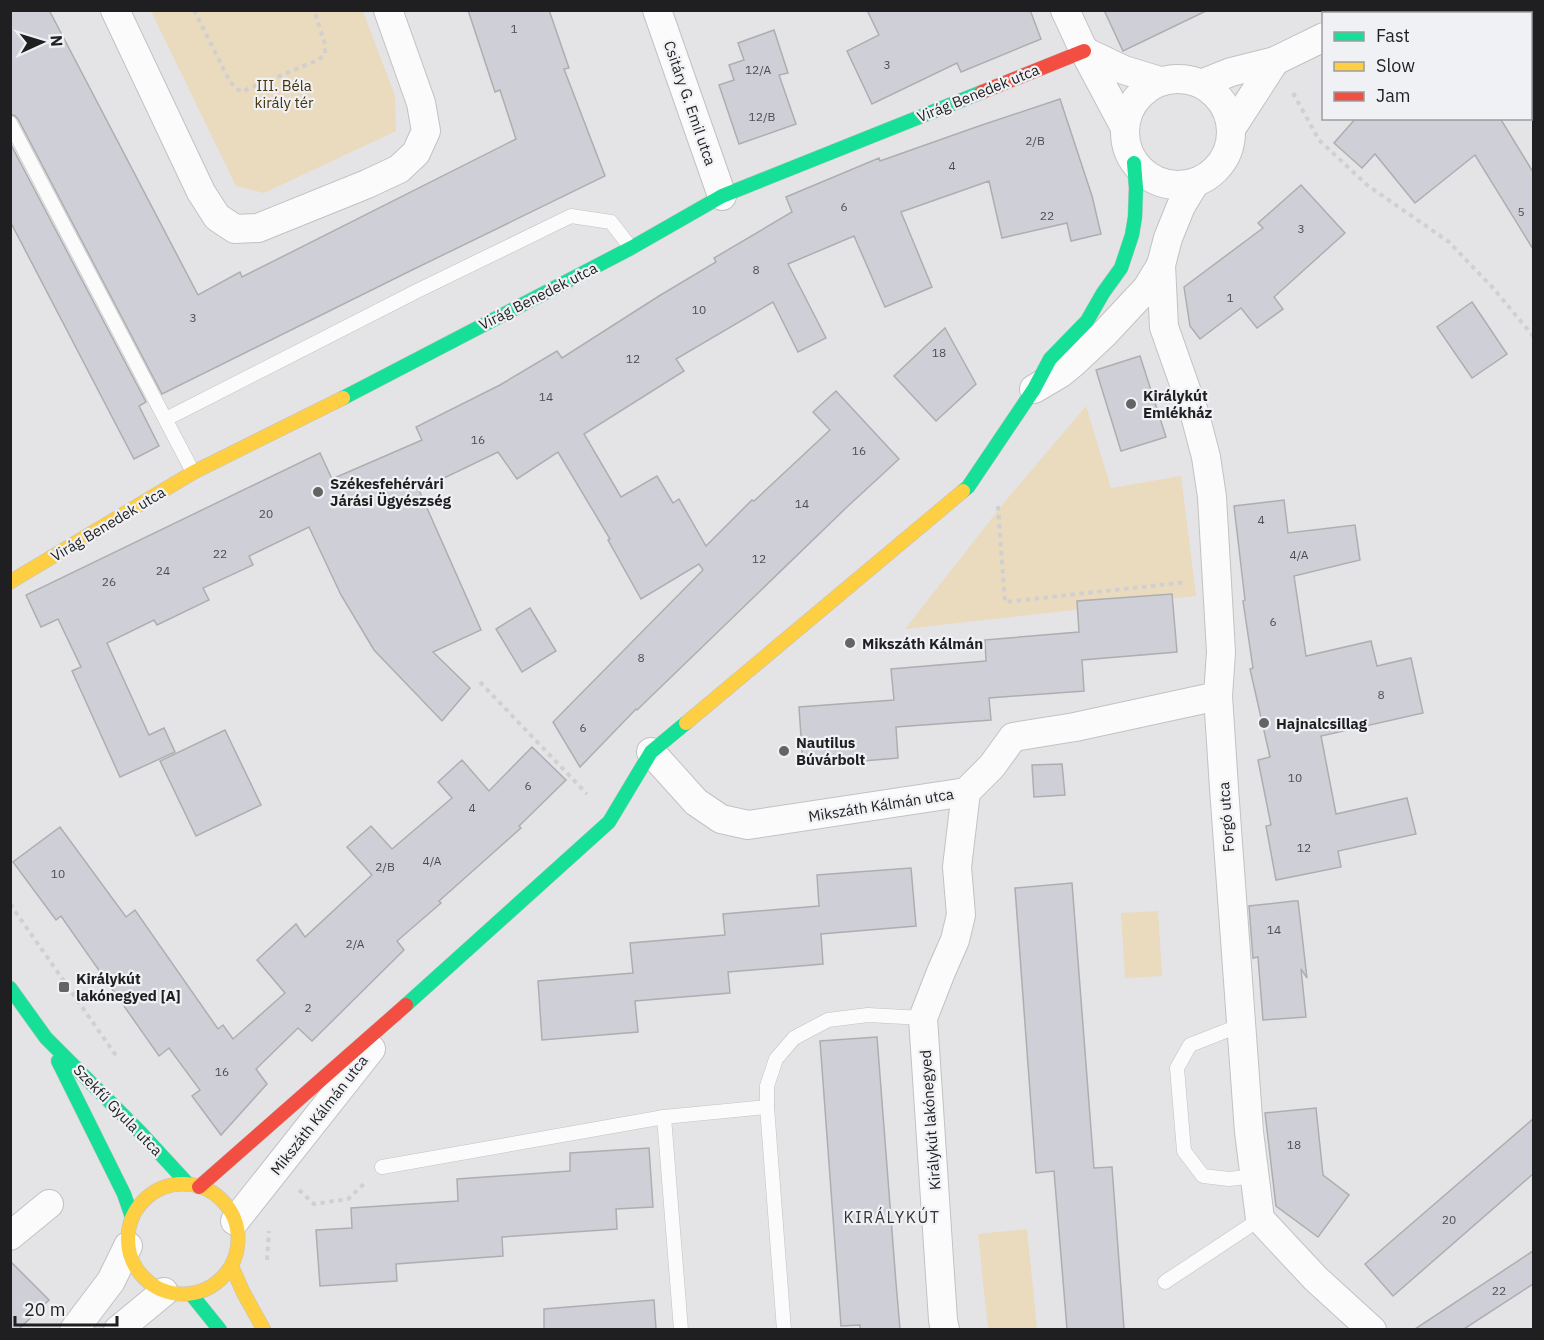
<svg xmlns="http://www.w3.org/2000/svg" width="1544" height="1340" font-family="'IBM Plex Sans',sans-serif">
	<rect width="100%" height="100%" fill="#e4e4e6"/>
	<g fill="#eadabe">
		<path d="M151,11h212l32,85 1,35 -132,62 -28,-7z"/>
		<path d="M1086,406l25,82 70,-12 15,120 -291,33 102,-130z"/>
		<path d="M1158,911l4,65 -37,2 -4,-65z"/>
		<path d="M1027,1229l10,99 -19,2 -30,-1 -10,-95z"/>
	</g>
	<g fill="#cfcfd8" stroke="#aeaeb0" stroke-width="1.5">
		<path d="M10,10h39l149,285 42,-23 2,5 274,-138 -16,-49 -5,2 -27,-82h81l20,58 -5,1 41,107 -197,96 -246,122 -144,-275 -3,-3 -5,-2z"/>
		<path d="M867,10h163l11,29 -80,33 -4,-9 -85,41 -25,-53 32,-16z"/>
		<path d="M1104,10h104l-85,41z"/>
		<path d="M774,30l14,43 -9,2 17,49 -57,20 -20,-59 15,-5 -5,-15 15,-5 -6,-17z"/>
		<path d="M1060,99l32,97 9,38 -30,7 -4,-18 -65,15 -13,-57 -88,31 31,75 -47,20 -31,-71 -66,28 38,74 -28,14 -25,-50 -97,57 8,12 -100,63 37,63 36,-21 16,27 6,-4 27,47 46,-46 2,1 76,-71 -17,-18 23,-21 63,68 -52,48 -210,203 -1,-1 -56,58 -27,-45 150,-152 -4,-6 -58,35 -33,-59 2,-1 -52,-87 -41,27 -19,-27 -79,38 62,140 -48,22 37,36 -28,33 -68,-71 -33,-55 -32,-68 -60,29 4,9 -50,23 6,12 -52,25 -3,-5 -47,23 42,92 15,-7 11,24 -55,25 -48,-106 9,-4 -23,-48 -17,8 -15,-32 294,-142 12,26 90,-39 -6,-13 84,-42 57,-34 5,7 97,-62 57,-34 -2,-4 78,-46 -6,-15 93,-39 1,3 99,-35z"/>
		<path d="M1356,118h144l33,54v77l-58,-94 -60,48 -40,-49 -13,14 -28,-25z"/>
		<path d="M10,143l136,259 -7,4 20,40 -25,13 -124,-238z"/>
		<path d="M1301,185l44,48 -71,64 9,12 -26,19 -16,-20 -41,31 -10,-13 -6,-39 79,-59 -5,-5z"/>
		<path d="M1472,302l35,52 -35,24 -35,-51z"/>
		<path d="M945,328l31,56 -40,37 -42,-45z"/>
		<path d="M1140,356l26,81 -45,14 -25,-81z"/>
		<path d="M1284,500l4,33 67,-8 5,35 -66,16 12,80 65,-15 6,25 34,-8 12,55 -102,23 15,78 71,-16 9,36 -78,17 3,16 -65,13 -10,-54 5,-1 -13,-65 12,-3 -20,-88 3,-1 -10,-67 2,-1 -11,-94z"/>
		<path d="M1172,594l5,58 -95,8 2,31 -95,7 2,22 -95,7 2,31 -95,8 -4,-59 95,-7 -3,-31 95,-8 -1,-21 94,-8 -2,-31z"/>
		<path d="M530,608l26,43 -34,21 -26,-43z"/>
		<path d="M225,730l36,75 -65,31 -36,-75z"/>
		<path d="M532,747l34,33 -47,46 2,2 -82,73 2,2 -44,38 7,9 -92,91 -14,-13 -42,41 11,15 -46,51 -29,-39 8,-6 -31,-42 -10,8 -98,-140 -5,4 -43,-58 47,-35 66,90 9,-7 83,119 5,-4 10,14 52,-46 -28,-33 39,-36 9,13 67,-62 -25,-28 24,-21 21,23 60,-51 -14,-16 24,-22 27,31z"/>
		<path d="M1062,764l3,31 -31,2 -2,-32z"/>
		<path d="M911,868l5,58 -95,8 2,30 -95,8 2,21 -95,8 3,31 -96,8 -4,-59 95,-8 -3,-30 95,-8 -2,-21 96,-8 -2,-31z"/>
		<path d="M1072,883l22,285 18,-1 12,162h-57l-13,-158 -18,2 -21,-285z"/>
		<path d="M1294,901h4l9,77 -6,-9 5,48 -43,3 -5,-63 -5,1 -4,-52z"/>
		<path d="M877,1037l19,246 4,46h-40v-4l-19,1 -21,-285z"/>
		<path d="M1316,1108l7,67 26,20 -31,42 -42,-31 -11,-93z"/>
		<path d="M1533,1119v55l-140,122 -28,-32z"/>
		<path d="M649,1148l4,59 -37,2 1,20 -115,8 1,19 -107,8 1,17 -77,5 -4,-56 36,-2 -1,-20 107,-7 -1,-22 113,-8v-18z"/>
		<path d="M1533,1251v33l-69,45h-49z"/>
		<path d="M10,1261l39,39 -30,29h-9z"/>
		<path d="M654,1300l2,29h-112v-20z"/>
	</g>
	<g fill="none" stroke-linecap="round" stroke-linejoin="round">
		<defs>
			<g id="lane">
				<path d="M10,123l183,349"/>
				<path d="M166,419l251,-128 154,-75 40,6 20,26"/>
				<path d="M1241,1025l-51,20 -13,23 7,83 19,25 26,3 26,-3"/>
				<path d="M664,1117l17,213"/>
				<path d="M382,1167l282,-50 103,-10"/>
				<path d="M1165,1282l95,-63"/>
				<path d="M784,1330l-17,-223v-21l9,-27 18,-21 34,-18 40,-5 55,3"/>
			</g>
			<g id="street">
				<path d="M115,10l86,182 16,25 18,12 23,-1 109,-44 32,-15 17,-16 10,-22 -5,-28 -33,-93"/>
				<path d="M657,10l65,186"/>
				<path d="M1065,10l19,41 41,77"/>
				<path d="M1362,14l4,-4"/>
				<path d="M1084,51l40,19 36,11"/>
				<circle cx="1178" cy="132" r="53"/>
				<path d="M1201,84l30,-12 44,-11 49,-24"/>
				<path d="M1231,129l44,-68"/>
				<path d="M1161,265l3,62 31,88 11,42 6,40 9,155 -3,44 6,92 25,344 11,87 56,60 56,51"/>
				<path d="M1034,389l27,-16 11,-9 33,-31 42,-45 14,-23 7,-27 13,-32 14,-23"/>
				<path d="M651,752l45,50 25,17 27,6 218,-33 26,-26 21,-29 62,-10 143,-31"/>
				<path d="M235,1221l136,-172"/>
				<path d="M10,1236l39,-32"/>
				<path d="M74,1330l37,-49 17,-35"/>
				<path d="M118,1330l46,-38"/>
				<path d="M945,1330l-2,-10 -20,-302 18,-46 14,-32 6,-25 -4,-48 9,-75"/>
			</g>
			<g id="fast">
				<path d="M343,398l288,-150 91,-52 260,-104"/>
				<path d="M963,491l5,-4 66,-98 16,-30 37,-38 16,-28 18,-25 11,-33 3,-18 1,-29 -2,-25"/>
				<path d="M10,988l36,50 94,94 48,52"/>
				<path d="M406,1005l203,-183 42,-70 35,-29"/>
				<path d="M58,1061l66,133 8,23"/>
				<path d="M191,1294l29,36"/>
			</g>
			<g id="slow">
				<path d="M10,582l184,-110 149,-74"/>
				<path d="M686,723l277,-232"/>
				<circle cx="183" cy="1239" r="55"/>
				<path d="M232,1267l11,25 21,38"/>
			</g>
			<g id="jam">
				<path d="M982,92l102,-41"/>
				<path d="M199,1187l207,-182"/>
			</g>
		</defs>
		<use href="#lane" stroke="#c2c2c4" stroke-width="15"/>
		<use href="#street" stroke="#c2c2c4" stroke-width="30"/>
		<use href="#fast" stroke="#c2c2c4" stroke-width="15"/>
		<use href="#slow" stroke="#c2c2c4" stroke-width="15"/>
		<use href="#jam" stroke="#c2c2c4" stroke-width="15"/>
		<g stroke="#d0d0d1" stroke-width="4" stroke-dasharray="4.5 4.5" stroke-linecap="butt">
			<path d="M194,10l36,72 11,10 77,-32 7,-6v-10l-11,-34"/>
			<path d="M1293,93l26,47 48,45 82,57 44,46 41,49"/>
			<path d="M998,506l7,96 182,-20"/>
			<path d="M480,682l107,112"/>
			<path d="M10,904l107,153"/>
			<path d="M299,1190l15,14 34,-5 18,-17"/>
			<path d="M267,1260l2,-29"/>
		</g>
		<use href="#lane" stroke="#fbfbfb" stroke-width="14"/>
		<use href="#street" stroke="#fbfbfb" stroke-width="28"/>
		<use href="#fast" stroke="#16e098" stroke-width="14"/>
		<use href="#slow" stroke="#ffcf43" stroke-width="14"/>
		<use href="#jam" stroke="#f24e42" stroke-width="14"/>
	</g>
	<g fill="#646466" stroke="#f0f1f4" stroke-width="2">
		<circle cx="1131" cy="404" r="6"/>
		<circle cx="318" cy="492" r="6"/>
		<circle cx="850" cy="643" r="6"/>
		<circle cx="1264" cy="723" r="6"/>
		<circle cx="784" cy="751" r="6"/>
		<rect x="58" y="981" width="12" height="12" rx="3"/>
	</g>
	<g text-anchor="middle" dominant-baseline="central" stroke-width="4.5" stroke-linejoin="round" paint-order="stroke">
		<g font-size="12" fill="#4e4e52">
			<text x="514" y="28">1</text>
			<text x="887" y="64">3</text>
			<text x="758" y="69">12/A</text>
			<text x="762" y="116">12/B</text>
			<text x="1035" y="140">2/B</text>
			<text x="952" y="165">4</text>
			<text x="844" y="206">6</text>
			<text x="1521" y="211">5</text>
			<text x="1047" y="215">22</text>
			<text x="1301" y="228">3</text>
			<text x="756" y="269">8</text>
			<text x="1230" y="297">1</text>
			<text x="699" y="309">10</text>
			<text x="193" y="317">3</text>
			<text x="939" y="352">18</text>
			<text x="633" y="358">12</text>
			<text x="546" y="396">14</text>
			<text x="478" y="439">16</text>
			<text x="859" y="450">16</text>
			<text x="802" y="503">14</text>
			<text x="266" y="513">20</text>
			<text x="1261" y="519">4</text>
			<text x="220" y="553">22</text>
			<text x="1299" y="554">4/A</text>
			<text x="759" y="558">12</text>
			<text x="163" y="570">24</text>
			<text x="109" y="581">26</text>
			<text x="1273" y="621">6</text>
			<text x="641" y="657">8</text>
			<text x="1381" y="694">8</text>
			<text x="583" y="727">6</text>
			<text x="1295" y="777">10</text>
			<text x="528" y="785">6</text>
			<text x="472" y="807">4</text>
			<text x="1304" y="847">12</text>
			<text x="432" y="860">4/A</text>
			<text x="385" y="866">2/B</text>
			<text x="58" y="873">10</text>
			<text x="1274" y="929">14</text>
			<text x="355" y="943">2/A</text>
			<text x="308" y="1007">2</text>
			<text x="222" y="1071">16</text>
			<text x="1294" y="1144">18</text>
			<text x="1449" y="1219">20</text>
			<text x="1499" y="1290">22</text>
		</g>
		<g font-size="15" fill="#47340e" stroke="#f0f1f4">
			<text x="284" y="85">III. Béla<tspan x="284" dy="17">király tér</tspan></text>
		</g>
		<g font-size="15" fill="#1f1f21" stroke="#f0f1f4">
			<text transform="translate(978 93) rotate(-22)">Virág Benedek utca</text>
			<text transform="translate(690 103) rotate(71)">Csitáry G. Emil utca</text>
			<text transform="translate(538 296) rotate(-27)">Virág Benedek utca</text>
			<text transform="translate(108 524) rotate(-31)">Virág Benedek utca</text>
			<text transform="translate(881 805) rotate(-9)">Mikszáth Kálmán utca</text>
			<text transform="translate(1226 817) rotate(-94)">Forgó utca</text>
			<text transform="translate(118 1110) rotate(46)">Szekfű Gyula utca</text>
			<text transform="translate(319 1115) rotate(-52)">Mikszáth Kálmán utca</text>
			<text transform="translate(930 1120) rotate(-94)">Királykút lakónegyed</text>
		</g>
		<g font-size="15" font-weight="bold" fill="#1f1f21" stroke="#f0f1f4" text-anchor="start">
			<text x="1143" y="395">Királykút<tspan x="1143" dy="17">Emlékház</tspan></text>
			<text x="330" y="483">Székesfehérvári<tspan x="330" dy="17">Járási Ügyészség</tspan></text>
			<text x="862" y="643">Mikszáth Kálmán</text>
			<text x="1276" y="723">Hajnalcsillag</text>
			<text x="796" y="742">Nautilus<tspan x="796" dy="17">Búvárbolt</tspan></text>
			<text x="76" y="978">Királykút<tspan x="76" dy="17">lakónegyed [A]</tspan></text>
		</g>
		<g font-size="16" letter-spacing="1.5" fill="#353537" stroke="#f0f1f4">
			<text x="892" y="1217">KIRÁLYKÚT</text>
		</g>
	</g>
	<rect width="1544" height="1340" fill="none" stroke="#1f1f21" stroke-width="24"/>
	<rect x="1322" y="12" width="210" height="108" fill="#f0f1f4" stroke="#9c9da0" stroke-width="1.5"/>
	<rect x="1334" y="32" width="30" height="9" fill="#16e098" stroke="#9c9da0" stroke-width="1.5"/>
	<text x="1376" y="42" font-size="18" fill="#1f1f21">Fast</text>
	<rect x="1334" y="62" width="30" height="9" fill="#ffcf43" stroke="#9c9da0" stroke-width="1.5"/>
	<text x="1376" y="72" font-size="18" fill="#1f1f21">Slow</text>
	<rect x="1334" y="92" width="30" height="9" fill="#f24e42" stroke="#9c9da0" stroke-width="1.5"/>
	<text x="1376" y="102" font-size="18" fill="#1f1f21">Jam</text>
	<g transform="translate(42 42) rotate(86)" stroke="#f0f1f4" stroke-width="4.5" paint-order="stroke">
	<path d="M0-4.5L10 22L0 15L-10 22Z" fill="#1f1f21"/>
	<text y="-9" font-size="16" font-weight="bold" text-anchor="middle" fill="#1f1f21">N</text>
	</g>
	<path d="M15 1316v9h102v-9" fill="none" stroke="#1f1f21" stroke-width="3"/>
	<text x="24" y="1316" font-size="18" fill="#1f1f21" stroke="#f0f1f4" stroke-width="4.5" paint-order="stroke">20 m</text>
</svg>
